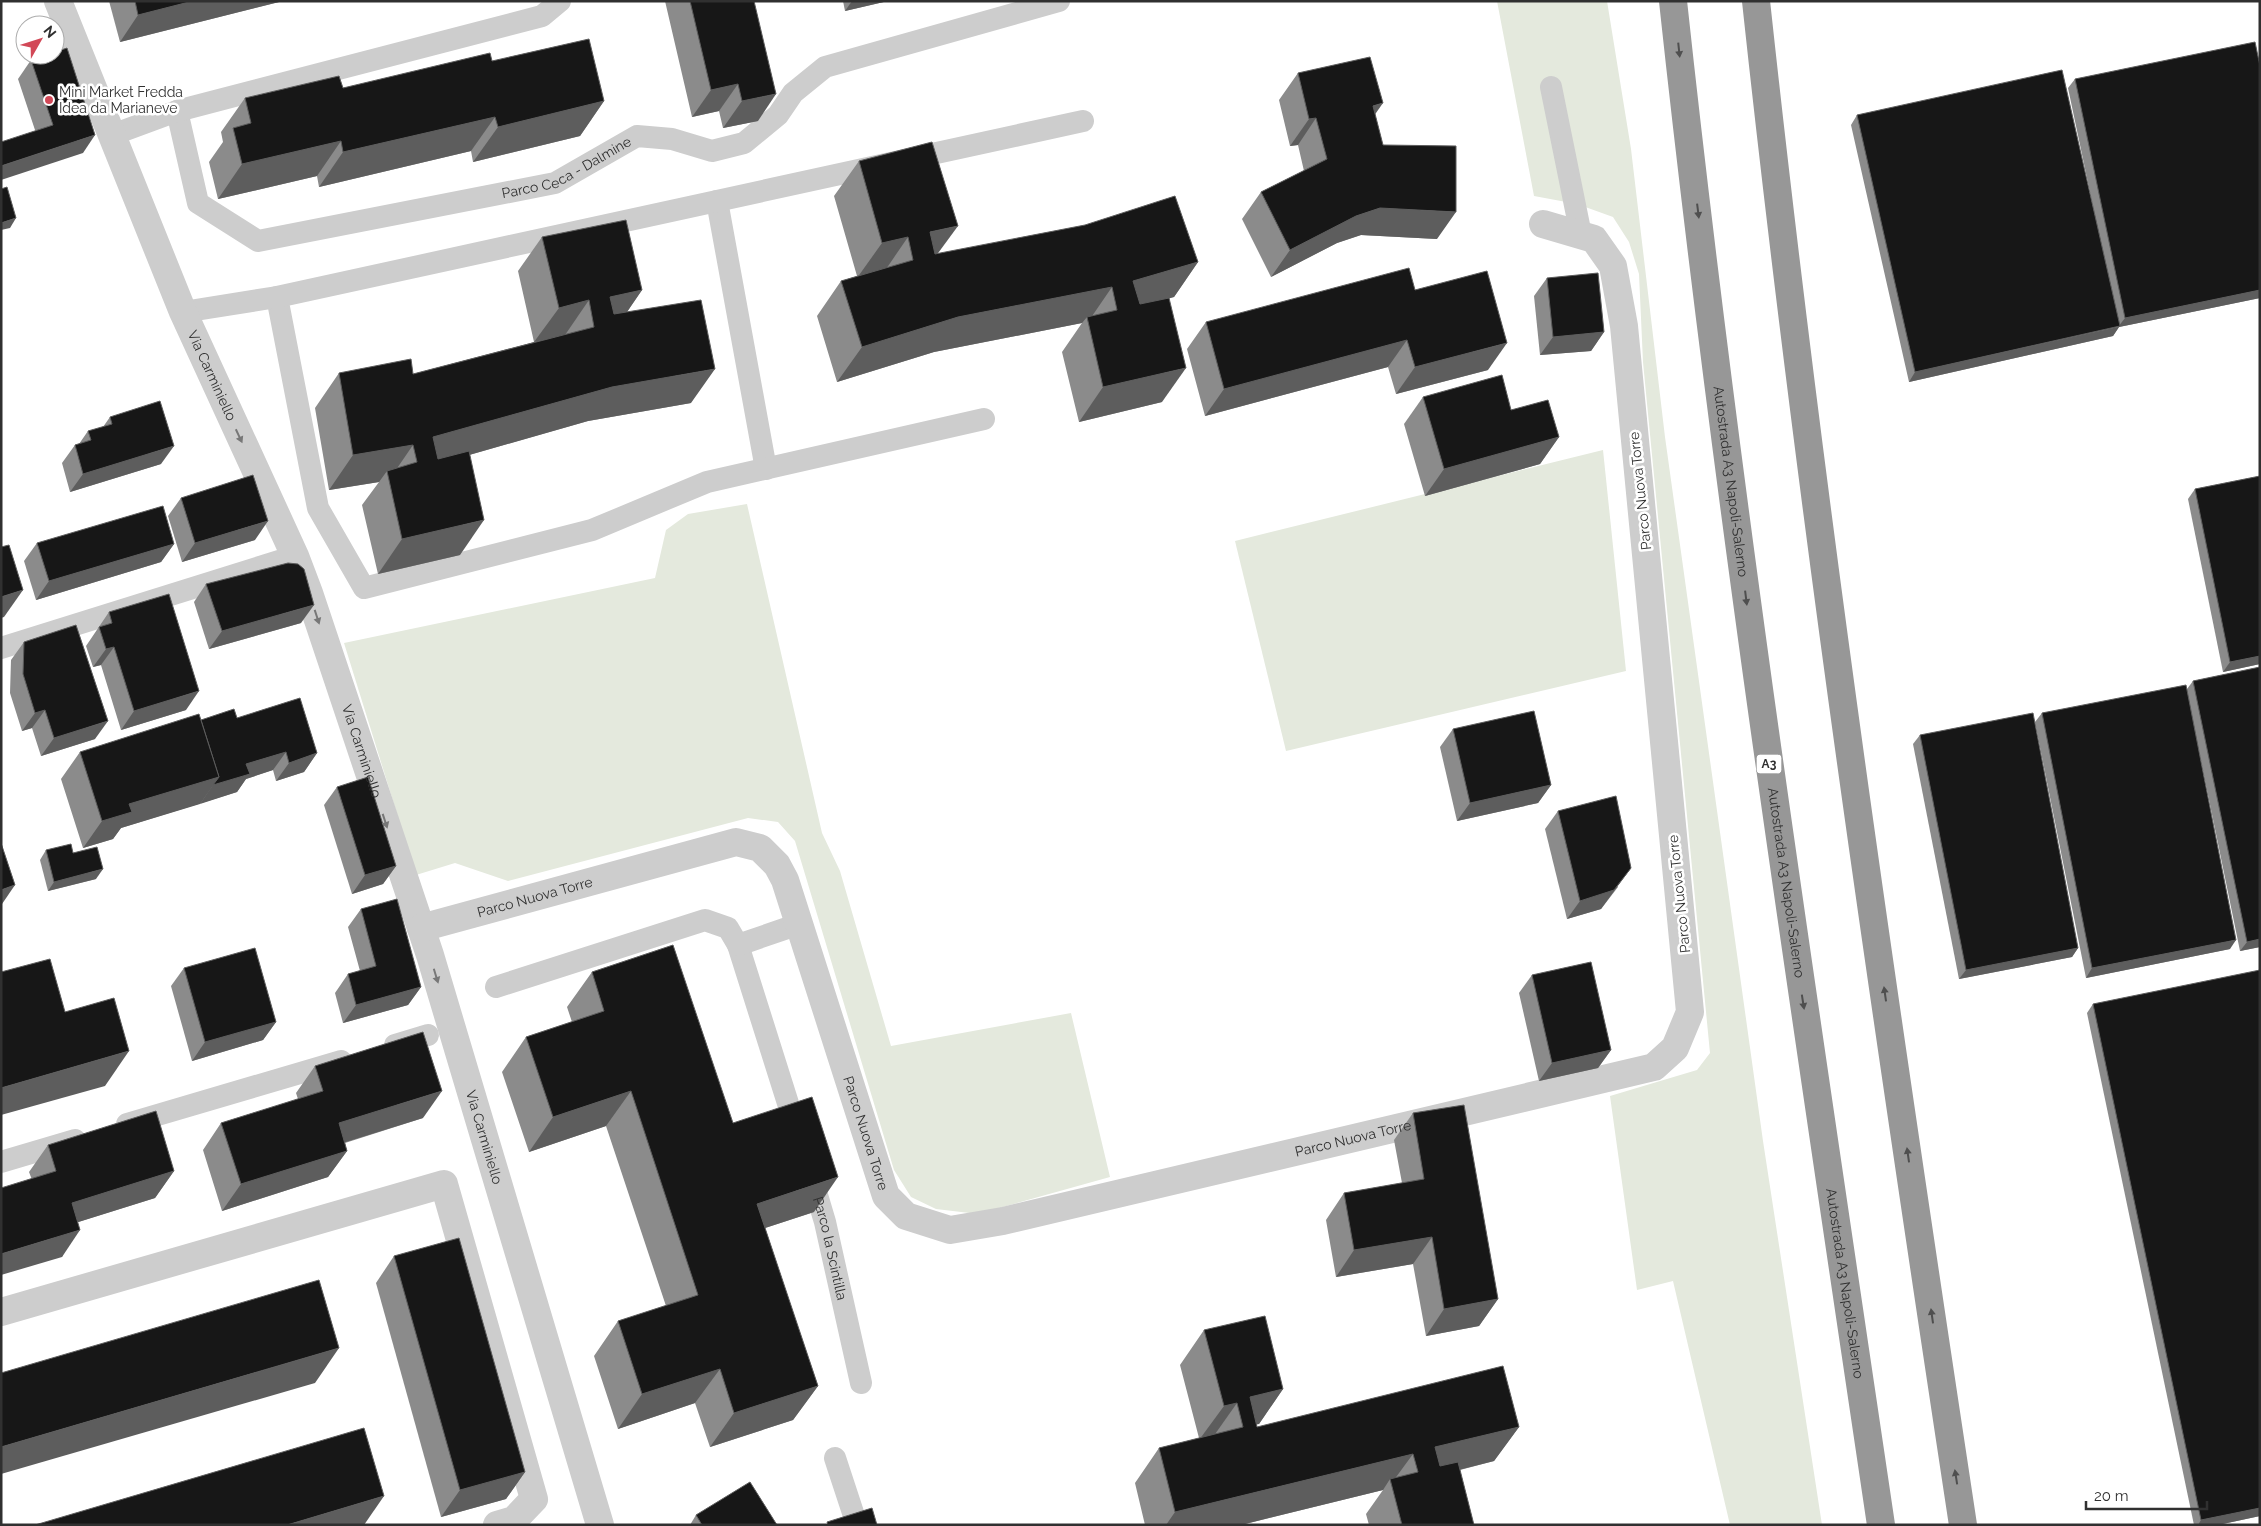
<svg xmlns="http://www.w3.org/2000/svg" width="2261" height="1526" font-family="Raleway,sans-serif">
	<rect width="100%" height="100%" fill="#fff"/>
	<g fill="#e4e9dd">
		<path d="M1497,1h110l24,148 34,288 98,704 59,384h-92l-57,-244 -36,9 -27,-194 87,-26 13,-17 -67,-691 -4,-88 -10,-32 -16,-25 -36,-13 -43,-8z"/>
		<path d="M1603,450l23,221 -340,80 -51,-210z"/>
		<path d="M747,504l75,329 18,38 51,175 180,-33 39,164 -132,37 -42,-5 -25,-12 -17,-27 -99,-329 -17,-19 -30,-4 -240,63 -53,-18 -39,12 -72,-232 311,-65 11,-48 22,-16z"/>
	</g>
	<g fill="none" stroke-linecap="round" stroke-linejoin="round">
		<g stroke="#cdcdcd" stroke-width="22">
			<path d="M1551,87l30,148"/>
			<path id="s1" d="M177,111l21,92 60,38 297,-58 82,-47 35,3 40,12 32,-8 34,-28 15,-22 32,-26 234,-66"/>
			<path d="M112,135l65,-24 365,-95 18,-15"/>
			<path d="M717,201l49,268"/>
			<path d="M277,297l41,211 46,80 228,-58 115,-48 277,-63"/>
			<path d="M183,312l94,-15 806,-176"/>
			<path d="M1,648l294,-92"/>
			<path d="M738,945l60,190"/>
			<path d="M496,987l209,-67 23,8 10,17 61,-21"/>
			<path d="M395,1045l33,-10"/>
			<path d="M127,1124l214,-63"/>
			<path d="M1,1162l74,-22"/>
			<path id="s2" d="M811,1175l14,47 36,161"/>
			<path d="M835,1458l22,67"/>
		</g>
		<g stroke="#cdcdcd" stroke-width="28">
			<path id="s3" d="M58,1l125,311 112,244 14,37 121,362 170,570"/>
			<path id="s4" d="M421,928l315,-86 24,6 17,17 8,15 101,316 20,20 44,14 53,-9 651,-154 21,-19 15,-36 -66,-686 -11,-60 -19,-27 -51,-15"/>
			<path d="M1,1312l443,-128 90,315 -20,21 -17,5"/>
		</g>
		<g stroke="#979797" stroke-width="28">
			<path id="s5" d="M1673,1c55,510 133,1017 208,1524"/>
			<path d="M1756,1c55,510 130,1017 207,1524"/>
		</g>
	</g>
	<g fill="#8b8b8b">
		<path d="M109,1h174l-163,41z"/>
		<path d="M665,1h89l4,120 -35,7 -4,-17 -27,6z"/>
		<path d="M843,1h45l-43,10z"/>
		<path d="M31,60l52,93 -48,-23 -17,-51z"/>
		<path d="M492,61l112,40 -24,35 -107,26 -2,-11 -152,36 -2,-11 -99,23 -9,-37 14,-20 -2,-10 24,-34 98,-10z"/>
		<path d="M2260,66v232l-141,29 -6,9 -204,46 -58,-257 6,-10 238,101 -27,-128 7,-9z"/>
		<path d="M1298,73l77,41 8,31 54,94 -76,-4 -24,8 -66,34 -29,-58 19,-27 43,-21 -6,-26 -8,1 -11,-46z"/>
		<path d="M859,161l79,93 260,8 -24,35 -5,1 -7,104 -83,20 -17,-70 20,-29 -148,29 -97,30 -20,-66 24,-35 16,-5 -23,-80z"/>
		<path d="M542,237l100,53 -15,22 64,91 -103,18 -119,34 -9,100 -82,19 -16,-69 17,-23 -50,8 -14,-82 24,-35 74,1 121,-32 -16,-71z"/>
		<path d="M1547,278l57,54 -13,19 -51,4 -6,-59z"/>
		<path d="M1415,290l73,80 -92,24 -8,-27 -183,49 -18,-67 19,-27z"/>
		<path d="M1423,397l136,40 -19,27 -115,32 -21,-72z"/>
		<path d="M110,417l51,47 -91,28 -8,-29 13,-18 4,-1 9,-13 15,-4z"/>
		<path d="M2260,476v188l-37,8 -35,-173 7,-10z"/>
		<path d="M181,498l74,42 -73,22 -14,-46z"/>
		<path d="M37,543l137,1 -13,18 -125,38 -12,-39z"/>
		<path d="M206,584l95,39 -92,26 -15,-47z"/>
		<path d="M109,612l77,98 -65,20 -20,-65 -8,2 -7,-21z"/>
		<path d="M24,642l71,97 -54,17 -9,-28 -10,3 -12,-38 1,-33z"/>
		<path d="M2260,667v280l-20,4 -42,-205 32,203 -144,29 -51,-256 7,-9 145,-24 6,-8z"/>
		<path d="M237,718l80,35 -13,19 -28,9 -3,-11 -27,9 -9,13 -116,36 -8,11 -30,9 -22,-69 19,-27 121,-32z"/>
		<path d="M1453,729l98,56 -13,18 -81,18 -17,-74z"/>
		<path d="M1920,735l158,213 -6,9 -113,22 -46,-235z"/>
		<path d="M337,787l59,79 -13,18 -31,10 -28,-89z"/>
		<path d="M1558,811l60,76 -17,22 -34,10 -22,-90z"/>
		<path d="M46,850l27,3 23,26 -48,12 -8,-31z"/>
		<path d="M361,909l60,78 -13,18 -65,18 -8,-30 13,-19 12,-3 -12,-44z"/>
		<path d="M184,968l92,54 -13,18 -71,21 -21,-75z"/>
		<path d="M592,972l141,151 81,89 -49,16 53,158 -25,34 -83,27 -15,-44 -77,26 -24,-73 24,-35 48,-15 -60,-180 -77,26 -27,-80 24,-35 46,-15 -5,-15z"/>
		<path d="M1532,975l79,75 -13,18 -59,13 -20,-88z"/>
		<path d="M2093,1004l167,512 -42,9h-24l-107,-512z"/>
		<path d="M315,1066l108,52 -78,25 2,8 -19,26 -106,34 -19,-61 18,-27 77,-24 -2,-6z"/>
		<path d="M1413,1113l85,186 -19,27 -53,10 -13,-72 -77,13 -10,-57 18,-27 58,-10 -8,-43z"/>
		<path d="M48,1145l126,26 -19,27 -77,24 -16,35 -33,-85z"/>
		<path d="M394,1256l131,216 -19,27 -65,18 -65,-234z"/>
		<path d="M1204,1330l79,59 -24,35h-2v3h262l-25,34 -34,9 14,55h-105l-3,-11 17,-24 -142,35h-96l-10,-42 24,-35 40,-10 -19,-73z"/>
		<path d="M696,1515l81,10h-87z"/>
	</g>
	<g fill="#5d5d5d">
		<path d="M193,1h90l-163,41 18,-27z"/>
		<path d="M852,1h36l-43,10z"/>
		<path d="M738,84l-19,27 -27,6 19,-27z"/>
		<path d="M776,94l-18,27 -35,7 19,-27z"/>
		<path d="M604,101l-24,35 -107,26 25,-35z"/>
		<path d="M1383,103l-19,27 9,-24z"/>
		<path d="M495,117l-24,34 -152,36 24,-35z"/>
		<path d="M1316,118l-18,27 -8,1 19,-27z"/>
		<path d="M95,135l-12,18 -82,27v-14z"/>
		<path d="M341,141l-24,35 -99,23 24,-35z"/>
		<path d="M1380,208l76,4 -19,27 -76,-4 -24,8 -66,34 19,-27 66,-34z"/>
		<path d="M16,218l-6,10 -9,2v-7z"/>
		<path d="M958,226l-25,34 -3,-28z"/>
		<path d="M908,237l-24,35 -27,6 25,-35z"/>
		<path d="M1198,262l-24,35 -59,17 18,-33z"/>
		<path d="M1112,287l-24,35 -1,-5 -5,6 -148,29 -97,30 25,-35 96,-30z"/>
		<path d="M642,290l-24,35 -27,6 19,-34z"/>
		<path d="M2260,290v8l-141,29 -6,9 -204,46 6,-10 203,-45 7,-9z"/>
		<path d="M589,300l-24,35 -31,7 25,-34z"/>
		<path d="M1604,332l-13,19 -51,4 13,-18z"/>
		<path d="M1407,340l-19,27 -183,49 19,-27z"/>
		<path d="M1507,343l-19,27 -92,24 19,-27z"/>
		<path d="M1186,368l-24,34 -83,20 24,-35z"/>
		<path d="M715,369l-24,34 -103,18 -178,51 23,-35 179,-50z"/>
		<path d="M1559,437l-19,27 -115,32 19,-27z"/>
		<path d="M413,445l-24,35 -2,-9 -8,11 -50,8 24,-35z"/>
		<path d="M174,446l-13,18 -91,28 13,-18z"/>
		<path d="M484,520l-24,35 -82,19 24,-35z"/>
		<path d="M268,521l-13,19 -73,22 13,-19z"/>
		<path d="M174,544l-13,18 -125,38 13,-19z"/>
		<path d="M23,590l-19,27 -3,1v-21z"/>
		<path d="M314,605l-13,18 -92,26 13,-18z"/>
		<path d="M114,647l-13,18 -8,2 13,-18z"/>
		<path d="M2260,656v8l-37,8 7,-10z"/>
		<path d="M199,691l-13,19 -65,20 13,-19z"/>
		<path d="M45,710l-13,18 -10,3 13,-18z"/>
		<path d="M108,721l-13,18 -54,17 13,-18z"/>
		<path d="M286,752l-13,18 -27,9 -9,13 -37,12 13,-19 33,-21z"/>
		<path d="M317,753l-13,19 -28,9 13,-18z"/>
		<path d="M219,777l-19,27 -79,24 -8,11 -30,9 19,-27 27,-17z"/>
		<path d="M1551,785l-13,18 -81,18 13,-18z"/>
		<path d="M396,866l-13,18 -31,10 13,-19z"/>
		<path d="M1631,868l-30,41 -34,10 13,-18z"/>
		<path d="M103,869l-7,10 -48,12 6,-9z"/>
		<path d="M15,885l-13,19h-1v-14z"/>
		<path d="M2260,939v8l-20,4 7,-9z"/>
		<path d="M2236,940l-6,9 -144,29 6,-10z"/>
		<path d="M2078,948l-6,9 -113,22 7,-9z"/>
		<path d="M421,987l-13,18 -65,18 13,-18z"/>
		<path d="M276,1022l-13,18 -71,21 13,-19z"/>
		<path d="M1611,1050l-13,18 -59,13 13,-18z"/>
		<path d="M129,1051l-24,35 -104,29v-27z"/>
		<path d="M442,1091l-19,27 -103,32 19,-27z"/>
		<path d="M631,1091l-25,35 -77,26 24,-35z"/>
		<path d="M347,1151l-19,26 -106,34 19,-27z"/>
		<path d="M174,1171l-19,27 -102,32 19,-27z"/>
		<path d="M838,1177l-24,35 -82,27 25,-35z"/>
		<path d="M80,1230l-18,27 -61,18v-21z"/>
		<path d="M1432,1237l-19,27 -77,13 18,-27z"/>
		<path d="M1498,1299l-19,27 -53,10 18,-27z"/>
		<path d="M339,1348l-24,35 -314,91v-27z"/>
		<path d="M720,1369l-25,34 -77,26 24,-35z"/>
		<path d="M818,1386l-25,34 -83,27 24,-34z"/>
		<path d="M1283,1389l-24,35 -17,4 8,-31z"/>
		<path d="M1237,1403l-24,34 -14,3 25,-34z"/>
		<path d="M1519,1427l-25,34 -83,21 24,-35z"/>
		<path d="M1413,1454l-22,30 -1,-5 -7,11 -142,35h-75l9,-13z"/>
		<path d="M525,1472l-19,27 -65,18 19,-27z"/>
		<path d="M384,1496l-20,29h-77z"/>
		<path d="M2260,1508v8l-42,9h-20l3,-5z"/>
	</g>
	<g fill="#171717" stroke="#5d5d5d">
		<path d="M135,1h58l-55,14z"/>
		<path d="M690,1h64l22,93 -34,7 -4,-17 -27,6z"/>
		<path d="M589,39l15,62 -106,26 -3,-10 -152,35 -2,-11 -99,23 -9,-36 18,-5 -6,-25 94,-22 4,12 147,-35 2,8z"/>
		<path d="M2255,42l5,24v224l-135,28 -50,-239z"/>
		<path d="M67,48l28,87 -94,31v-24l52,-17 -22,-65 16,-5h8v-3z"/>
		<path d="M1370,57l13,46 -10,3 10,39 73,1v66l-76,-4 -24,8 -66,34 -29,-58 66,-33 -11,-41 -7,1 -11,-46z"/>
		<path d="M2062,70l58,256 -205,46 -58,-257z"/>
		<path d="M932,142l26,84 -28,6 5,22 150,-29 90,-29 23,66 -65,19 7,23 29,-6 17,70 -83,19 -16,-70 30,-7 -5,-23 -154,30 -96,30 -21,-66 72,-21 -5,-23 -26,6 -23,-82z"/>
		<path d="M7,187l9,31 -15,5v-34z"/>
		<path d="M626,220l16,70 -32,7 4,17 87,-14 14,69 -103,18 -179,50 5,22 31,-8 15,69 -82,19 -15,-68 30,-9 -4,-17 -60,10 -14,-82 72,-14 2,15 181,-47 -5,-27 -30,8 -17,-71z"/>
		<path d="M1409,268l6,22 72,-19 20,72 -92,24 -8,-27 -183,49 -18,-67z"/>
		<path d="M1598,273l6,59 -51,5 -6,-59z"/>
		<path d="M1502,375l9,35 37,-10 11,37 -115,32 -21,-72z"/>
		<path d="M160,401l14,45 -91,28 -8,-29 16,-5 -3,-9 24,-7 -2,-7z"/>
		<path d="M253,475l15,46 -73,22 -14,-45z"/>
		<path d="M2260,476v180l-30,6 -35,-173z"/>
		<path d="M163,506l11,38 -125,37 -12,-38z"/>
		<path d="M9,545l14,45 -22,7v-50z"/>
		<path d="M288,563l10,1 6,5 10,36 -92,26 -16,-47z"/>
		<path d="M169,594l30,97 -65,20 -20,-64 -8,2 -7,-22 13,-4 -3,-11z"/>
		<path d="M76,625l32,96 -54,17 -9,-28 -10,3 -12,-39 1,-32z"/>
		<path d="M2260,667v272l-13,3 -54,-261z"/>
		<path d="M2186,685l50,255 -144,28 -50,-255z"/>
		<path d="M300,698l17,55 -28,10 -3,-11 -40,12 4,10 -37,11 6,-8 -18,-57 33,-11 3,9z"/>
		<path d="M1534,711l17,74 -81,18 -17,-74z"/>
		<path d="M2033,713l45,235 -112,22 -46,-235z"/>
		<path d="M199,714l20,63 -90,27 3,8 -30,9 -22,-69z"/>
		<path d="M368,777l28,89 -31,9 -28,-88z"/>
		<path d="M1616,796l15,72 -17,22 -34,11 -22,-90z"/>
		<path d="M1,843l14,42 -14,5z"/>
		<path d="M71,844l2,9 24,-6 6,22 -49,13 -8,-32z"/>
		<path d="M397,899l24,88 -65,18 -8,-31 28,-8 -15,-57z"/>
		<path d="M673,945l60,178 79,-26 26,80 -81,27 61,182 -84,27 -14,-44 -78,25 -24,-73 80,-26 -67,-204 -78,26 -27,-80 78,-26 -12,-39z"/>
		<path d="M255,948l21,74 -71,20 -21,-74z"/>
		<path d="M50,959l15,53 49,-14 15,53 -128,37v-116z"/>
		<path d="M1591,962l20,88 -59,13 -20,-88z"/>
		<path d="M2260,970v538l-59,12 -108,-516z"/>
		<path d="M423,1032l19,59 -103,32 8,28 -106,33 -20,-61 102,-32 -8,-25z"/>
		<path d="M1464,1105l34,194 -54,10 -12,-72 -78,13 -10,-57 80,-14 -11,-66z"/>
		<path d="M156,1111l18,60 -102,32 8,27 -79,24v-66l55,-17 -8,-26z"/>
		<path d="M459,1238l66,234 -65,18 -66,-234z"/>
		<path d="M319,1280l20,68 -338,99v-74z"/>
		<path d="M1265,1316l18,73 -33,8 7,30 246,-61 16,61 -84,20 5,19 18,-4 16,63h-72l-12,-46 28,-7 -5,-18 -238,58 -16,-64 84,-21 -6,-24 -13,3 -20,-76z"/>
		<path d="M364,1428l20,68 -97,29h-252z"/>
		<path d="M750,1482l27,43h-75l-6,-10z"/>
		<path d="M872,1508l5,17h-49l-1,-3z"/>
	</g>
	<defs><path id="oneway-solid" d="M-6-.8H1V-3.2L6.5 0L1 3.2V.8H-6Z" transform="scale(1.25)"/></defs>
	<g fill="#4f4f4f">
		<use href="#oneway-solid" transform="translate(1679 50) rotate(84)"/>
		<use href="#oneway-solid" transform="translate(1698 211) rotate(83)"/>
		<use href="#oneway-solid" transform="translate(1746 598) rotate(83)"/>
		<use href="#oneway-solid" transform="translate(1885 994) rotate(-98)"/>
		<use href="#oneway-solid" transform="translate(1803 1002) rotate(81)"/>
		<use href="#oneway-solid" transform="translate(1908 1155) rotate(-98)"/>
		<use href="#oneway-solid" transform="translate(1932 1316) rotate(-98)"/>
		<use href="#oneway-solid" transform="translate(1956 1477) rotate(-99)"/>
	</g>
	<g fill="#777">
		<use href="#oneway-solid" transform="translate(239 436) rotate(65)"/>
		<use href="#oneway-solid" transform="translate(317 617) rotate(72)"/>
		<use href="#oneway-solid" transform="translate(385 821) rotate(72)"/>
		<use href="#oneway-solid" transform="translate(436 976) rotate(73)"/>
	</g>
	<circle fill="#d24857" stroke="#fff" stroke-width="2" cx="49" cy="100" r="5"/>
	<g text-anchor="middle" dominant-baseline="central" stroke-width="5" stroke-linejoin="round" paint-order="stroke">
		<rect fill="#fff" stroke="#6e6e6e" stroke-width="1" x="1756.5" y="754.5" width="25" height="19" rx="4"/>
		<g font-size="12" font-weight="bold" fill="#303030">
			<text x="1769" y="764">A3</text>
		</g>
		<g font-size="14" fill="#303030" stroke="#fff" text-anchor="start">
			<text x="59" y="92">Mini Market Fredda<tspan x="59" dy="16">Idea da Marianeve</tspan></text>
		</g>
		<g font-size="14" fill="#303030" stroke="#fff">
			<text stroke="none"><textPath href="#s1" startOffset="484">Parco Ceca - Dalmine</textPath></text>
			<text stroke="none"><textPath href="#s3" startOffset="405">Via Carminiello</textPath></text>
			<text stroke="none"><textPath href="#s5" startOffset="484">Autostrada A3 Napoli-Salerno</textPath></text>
			<text transform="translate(1640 491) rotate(-96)">Parco Nuova Torre</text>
			<text stroke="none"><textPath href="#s3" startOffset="810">Via Carminiello</textPath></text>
			<text stroke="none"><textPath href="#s5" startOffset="889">Autostrada A3 Napoli-Salerno</textPath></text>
			<text transform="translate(1679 894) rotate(-96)">Parco Nuova Torre</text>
			<text stroke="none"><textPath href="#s4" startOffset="118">Parco Nuova Torre</textPath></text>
			<text stroke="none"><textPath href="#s4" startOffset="658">Parco Nuova Torre</textPath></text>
			<text stroke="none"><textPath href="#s3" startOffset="1215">Via Carminiello</textPath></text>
			<text stroke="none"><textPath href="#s4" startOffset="1212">Parco Nuova Torre</textPath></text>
			<text stroke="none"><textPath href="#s2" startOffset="76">Parco la Scintilla</textPath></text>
			<text stroke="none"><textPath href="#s5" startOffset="1294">Autostrada A3 Napoli-Salerno</textPath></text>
		</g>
	</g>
	<rect width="2261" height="1526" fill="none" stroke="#303030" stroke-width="5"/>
	<g transform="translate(40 40) rotate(51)"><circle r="24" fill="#ffffff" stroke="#acacac"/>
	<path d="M0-4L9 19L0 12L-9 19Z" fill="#d24857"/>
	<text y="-8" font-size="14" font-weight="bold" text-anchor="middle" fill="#303030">N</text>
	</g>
	<path d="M2086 1501v8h121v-8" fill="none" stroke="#303030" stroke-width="2.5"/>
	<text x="2094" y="1501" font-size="15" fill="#303030" stroke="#ffffff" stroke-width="4" paint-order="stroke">20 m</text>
</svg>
